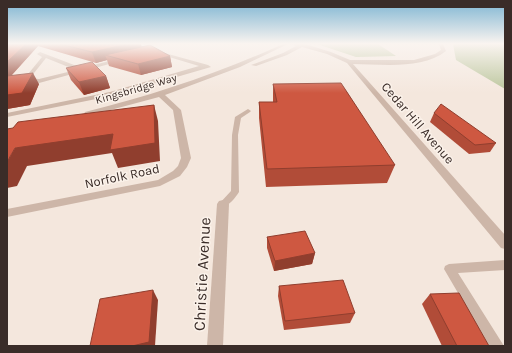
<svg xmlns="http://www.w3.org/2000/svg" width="512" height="353" font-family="Karla,sans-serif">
	<rect width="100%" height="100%" fill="#f4e7dd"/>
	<g fill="#bac59b">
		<path d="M317,44h61l18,12 -40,1z"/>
		<path d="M453,44h52v45l-49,-29z"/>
	</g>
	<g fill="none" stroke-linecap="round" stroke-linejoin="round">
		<g fill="#cdb6a8" fill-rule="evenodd">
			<path d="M248,109l3,2 -1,1 -9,6 -3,17 1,57c-4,6 -11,16 -19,14l-1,-2 12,-13 1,-56 3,-18z"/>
			<path d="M505,260v10l-47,3 46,73h-15l-45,-77 1,-3 4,-2z"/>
		</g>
		<g fill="#cdb6a8" fill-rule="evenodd">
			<path d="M126,44h6l76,21 3,2 -100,29 -104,21v-4l103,-21 89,-26z"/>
			<path d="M283,44h5l-48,23 -75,28 16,15 10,48 -4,9 -7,9 -20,10 -153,31v-8l151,-29 15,-9 5,-5 3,-8 -8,-48 -14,-13 -71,19 -4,-2 1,-2c69,-17 134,-39 198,-68z"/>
			<path d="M292,44h13l26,8 19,8h64l21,-6 6,-4 -2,-6h4l3,7c-24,19 -64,13 -93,13l152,171v14l-4,-1 -154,-185 -20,-9 -25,-7 -15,8 -31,11 -5,-1 32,-12 13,-7z"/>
			<path d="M40,52l42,16 39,-10 3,2 -85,23 -15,-2v-2l18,-22 -5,-3zM46,58l30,12 -37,9 -9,-1z"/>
			<path d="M223,200l4,1 2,3 -6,142h-16l10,-142 2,-3z"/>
		</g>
	</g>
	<g fill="#b14c38">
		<path d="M7,44h121l14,3 28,9 2,11 -31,8 -32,-9 -2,-6 -11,3 -58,-17 -26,29 27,9 -9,21 -23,4z"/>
		<path d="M66,68l40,8 4,12 -26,7 -13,-15z"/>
		<path d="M273,84l122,81 -8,18 -121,4 -7,-69v-16h14z"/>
		<path d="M434,113l62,30 -6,9 -21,2 -39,-32z"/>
		<path d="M267,237l48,16 -3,11 -38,7 -7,-23z"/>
		<path d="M279,286l76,27 -5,10 -66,7 -6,-34z"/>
		<path d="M430,294l59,52h-47l-20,-42z"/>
	</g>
	<g fill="#903e2e">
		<path d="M26,44h11l1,2 -31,34v-18z"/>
		<path d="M128,44h13l2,7 -38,4 2,5 -11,3 -4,-11z"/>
		<path d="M170,56l2,11 -31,8 -3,-11z"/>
		<path d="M33,73l6,11 -9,21 -23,4v-14z"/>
		<path d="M106,76l4,12 -26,7 -5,-13z"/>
		<path d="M154,105l4,16 2,40 -42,7 -6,-15 -85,13 -10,20 -10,2v-26l8,-14z"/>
		<path d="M315,253l-3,11 -38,7 1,-10z"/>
		<path d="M153,290l5,10 -3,46h-23z"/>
	</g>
	<g fill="#ce5841" stroke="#903e2e">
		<path d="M7,44h19l-19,18z"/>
		<path d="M60,44h68l-36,8z"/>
		<path d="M150,45l20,11 -32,8 -33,-9z"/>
		<path d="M92,62l14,14 -27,6 -13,-14z"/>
		<path d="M33,73l-11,20 -15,2v-19z"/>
		<path d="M341,83l54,82 -128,4 -8,-67h18l-4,-18z"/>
		<path d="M441,104l55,39 -21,2 -41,-32z"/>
		<path d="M154,105l1,38 -45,7 3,-16 -98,14 -8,14v-33l6,-1 5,-6z"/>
		<path d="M305,231l10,22 -40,8 -8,-24z"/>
		<path d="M343,280l12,33 -70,8 -6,-35z"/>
		<path d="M153,290l-4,52 -17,4h-42l10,-47z"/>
		<path d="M459,293l30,53h-32l-27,-52z"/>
	</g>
	<linearGradient id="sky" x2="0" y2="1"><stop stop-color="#7cb4d2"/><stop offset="0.47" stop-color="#faf4f0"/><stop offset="1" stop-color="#faf4f0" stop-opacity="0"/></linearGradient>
	<rect width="512" height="93" fill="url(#sky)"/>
	<g text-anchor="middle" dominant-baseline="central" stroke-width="3" stroke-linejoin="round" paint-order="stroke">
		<g font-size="11" fill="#3a2c28" stroke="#fbf2ea">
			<text transform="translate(136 89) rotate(-16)">Kingsbridge Way</text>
		</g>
		<g font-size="13" fill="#3a2c28" stroke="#fbf2ea">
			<text transform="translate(418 123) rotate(49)">Cedar Hill Avenue</text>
			<text transform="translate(122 176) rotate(-12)">Norfolk Road</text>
		</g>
		<g font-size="16" fill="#3a2c28" stroke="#fbf2ea">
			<text transform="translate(202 274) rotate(-87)">Christie Avenue</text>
		</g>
	</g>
	<rect width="512" height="353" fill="none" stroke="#3a2c28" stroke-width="16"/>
</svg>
